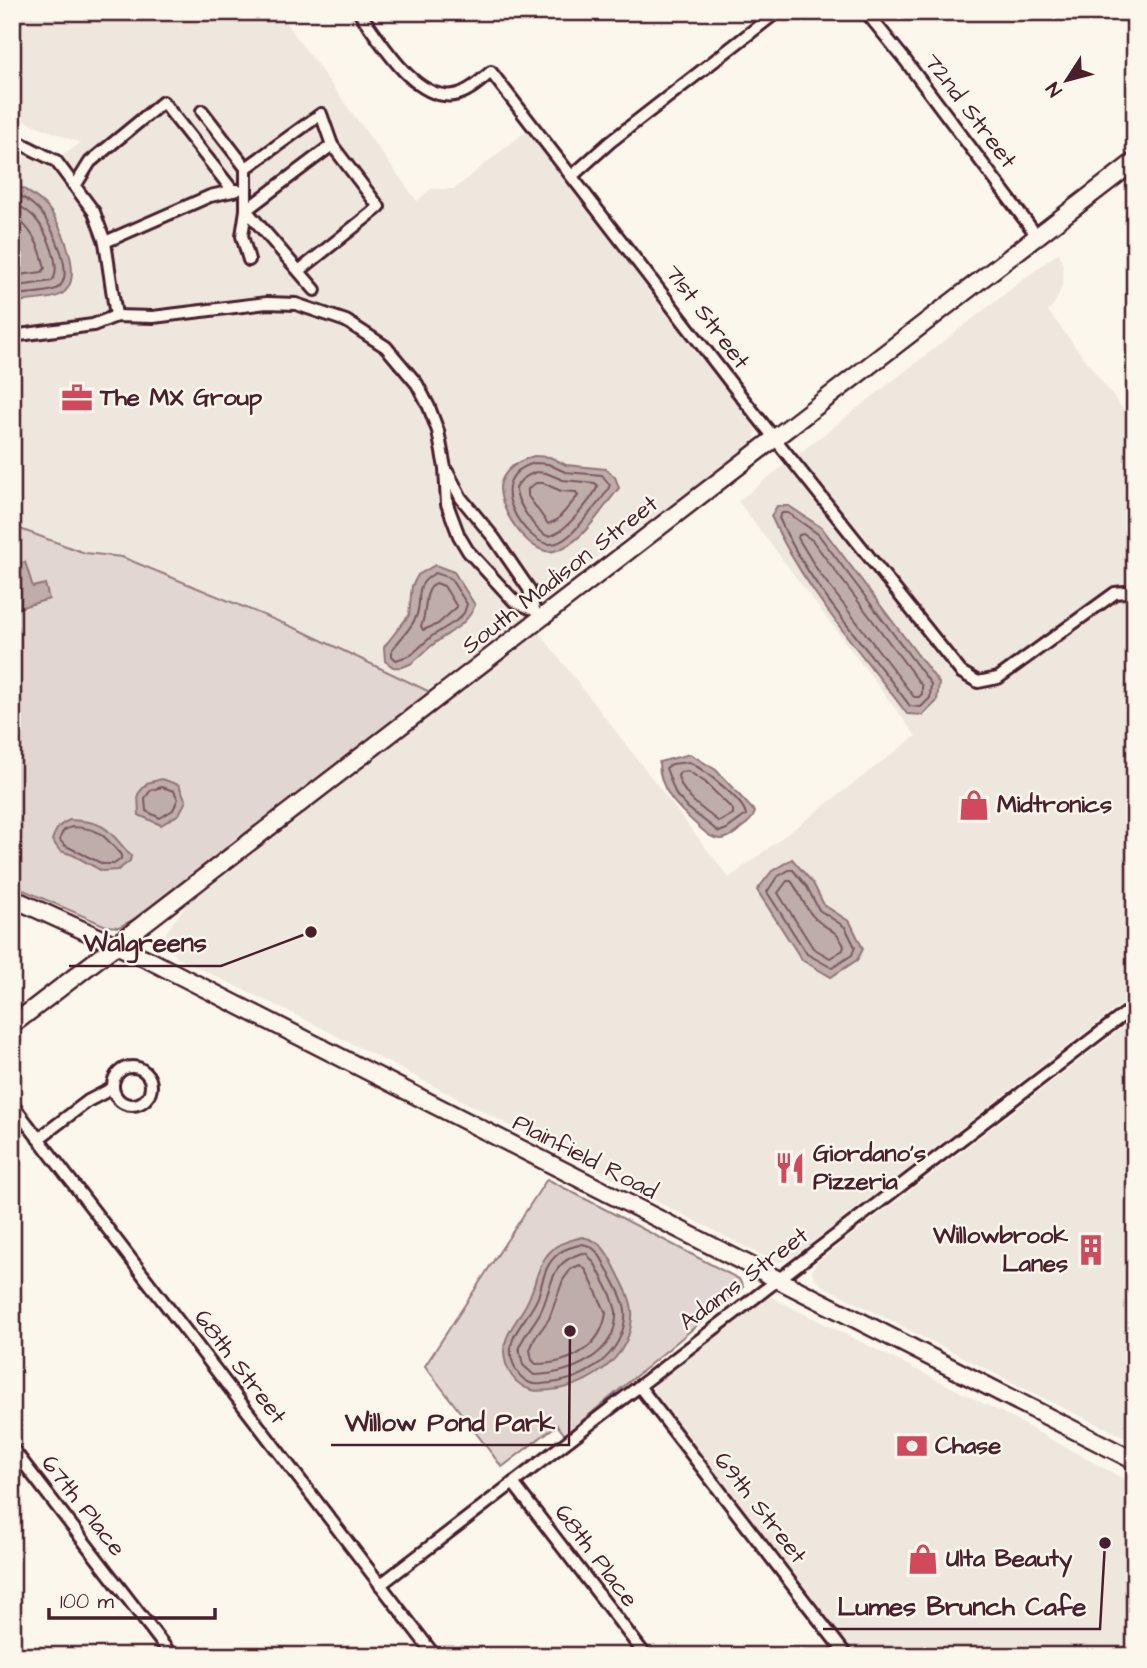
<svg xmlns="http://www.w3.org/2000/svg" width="1147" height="1668" font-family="'Architects Daughter',sans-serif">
	<rect width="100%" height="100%" fill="#fbf7ec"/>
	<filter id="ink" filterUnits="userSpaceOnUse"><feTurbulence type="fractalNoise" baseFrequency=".0143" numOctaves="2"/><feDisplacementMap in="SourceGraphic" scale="14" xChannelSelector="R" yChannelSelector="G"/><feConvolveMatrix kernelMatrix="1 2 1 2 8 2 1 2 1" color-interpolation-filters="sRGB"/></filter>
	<g filter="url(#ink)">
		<g fill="#eee7de">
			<path d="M12,12h266l139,189 14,-12h23l75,-60 222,292 5,8 -1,12 -62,49 -78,54 -48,36 -64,57 -73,55 -128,-61 -179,-74 -38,-4 -73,-27v-377l36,18 32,-24 -68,-27z"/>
			<path d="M1059,252l4,13v19l-7,17 -8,10 87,114v569l-339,261 -16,7 -7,-1 -465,-240 -130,-63 -10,-11 -2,-15 20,-27 353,-273 190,246 187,-142 -178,-235z"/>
			<path d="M1135,1018v424l-78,-37 -236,-120 -7,-8 -2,-6 4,-8z"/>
			<path d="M769,1296l232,116 134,73v171h-279l-200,-259 -3,-8 4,-8z"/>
		</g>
		<g fill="#e2d7d0" stroke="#967b7e" stroke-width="2">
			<path d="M12,526l73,27 37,4 180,74 128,61 -293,226 -18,9 -13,-1 -94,-41z"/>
			<path d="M547,1179l192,100 4,8 -178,148 -8,-10 -55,42 -77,-101z"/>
		</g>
		<g fill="#bfadaa" stroke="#907477" stroke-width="2">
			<path d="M12,181c11,8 26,16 35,26 14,16 40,74 13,88 -9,5 -37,6 -48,7z"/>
			<path d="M534,456l16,1 16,8 40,4 9,8 4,11c-17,20 -37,57 -65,63 -25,6 -60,-47 -53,-69 5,-14 20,-22 33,-26z"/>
			<path d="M777,506h12l33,22 117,155 -2,18 -14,14 -16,-1c-48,-65 -103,-124 -136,-198z"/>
			<path d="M25,562l8,25 12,-3 4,15 -37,11v-44z"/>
			<path d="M435,565l19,7 21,33c-8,20 -24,26 -40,38 -14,10 -23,27 -42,24l-8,-6 -1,-14 25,-32 3,-29 6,-11z"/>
			<path d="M690,754l26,16 39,42c-2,7 -8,12 -14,16 -5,5 -13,10 -19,11 -10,1 -17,-7 -24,-13 -20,-18 -39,-35 -39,-64z"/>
			<path d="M162,779l17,6 7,16 -7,13 -18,11 -22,-10 -1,-21 9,-11z"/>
			<path d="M70,820c37,1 39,11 61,36l-1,5 -12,9 -16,1 -29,-16 -13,-4 -8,-11c4,-11 7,-16 18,-20z"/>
			<path d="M792,859l21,24 11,22 26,17 13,27 -6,11 -26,17 -29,-17 -45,-70 15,-19z"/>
			<path d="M582,1237c19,3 25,15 33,31 7,15 19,33 17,50 -3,42 -44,68 -81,72 -13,1 -20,2 -30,-5 -8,-5 -12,-12 -15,-21 -9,-28 15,-44 24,-68 7,-16 8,-34 23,-47 7,-7 20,-9 29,-12z"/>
		</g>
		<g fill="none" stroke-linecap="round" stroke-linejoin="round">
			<g stroke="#79585e" stroke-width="2">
				<path d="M12,190c10,7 23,14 30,24 10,13 36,64 14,75 -9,4 -33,5 -44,6"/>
				<path d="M12,201c7,5 17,10 23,17 11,13 28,49 17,63l-40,6"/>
				<path d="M12,214c19,14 28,31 33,54l-3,4 -30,4"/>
				<path d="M535,463l13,1 17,8 37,3 8,10c-4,11 -15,21 -22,30 -9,11 -23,29 -38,29 -22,1 -72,-66 -15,-81z"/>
				<path d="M536,472l10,1 17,7 32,3 3,3c-6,13 -34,48 -49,50 -11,0 -34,-36 -33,-47 2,-9 12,-14 20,-17z"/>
				<path d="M536,483h7l18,8 15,1 2,4 -21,24 -9,4 -20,-28v-7z"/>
				<path d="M782,513h6l30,21 113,150 -1,14 -9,9 -11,-1c-45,-62 -99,-117 -131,-188z"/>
				<path d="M803,534l9,6 110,146v8l-3,3h-5l-96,-126 -20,-33 1,-3z"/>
				<path d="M435,573l15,5 17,26 -3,9 -8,8 -24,15 -21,19 -15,5 -4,-4v-6c7,-10 19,-21 24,-33 8,-20 -5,-30 19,-44z"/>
				<path d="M436,583l8,3 13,21 -19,17 -15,6 -2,-4c7,-14 1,-35 15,-43z"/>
				<path d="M689,762c14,7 56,39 57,53l-19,14 -8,3 -31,-24 -12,-13 -10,-27 6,-4z"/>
				<path d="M688,771l17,11 28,28v4l-14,8c-16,-13 -36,-25 -41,-46l2,-4z"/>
				<path d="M162,787l12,4 4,8 -5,11 -13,8 -14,-7 -1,-13 6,-8z"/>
				<path d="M72,827c28,1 32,8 49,28v4l-7,5h-11l-39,-19 -4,-5c1,-8 4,-11 12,-13z"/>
				<path d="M789,870h4l14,17 12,23 26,17 10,20 -3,8 -20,13 -25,-14 -40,-62 10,-15z"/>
				<path d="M787,881h4c9,11 12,24 21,34 12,15 23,11 32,31l-1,4 -13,8 -17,-10 -35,-55z"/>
				<path d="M582,1244c14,2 19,13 25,25 7,14 20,33 18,49 -4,38 -39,61 -74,65 -7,0 -15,3 -21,0 -9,-4 -14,-11 -17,-20 -10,-27 16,-43 25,-66 5,-15 6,-32 20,-43 6,-6 16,-7 24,-10z"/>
				<path d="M582,1253l5,1 8,10 16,31 5,16c2,44 -45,63 -82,64l-11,-10 -4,-18c6,-13 14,-22 21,-34 14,-27 7,-49 42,-60z"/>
				<path d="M580,1265l6,5 20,43c-5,35 -37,51 -70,51l-4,-4 -2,-10 5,-12 14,-19 14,-39 8,-11z"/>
			</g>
			<defs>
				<g id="street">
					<path d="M359,12c21,28 55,89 95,83 14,-2 27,-15 37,-23l253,328 217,272 17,10 20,-4 117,-85 20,-2"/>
					<path d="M866,12l39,48 132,176"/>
					<path d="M202,111l44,57"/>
					<path d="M12,139l44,22 38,51 11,30 11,74"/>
					<path d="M572,176l38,-34 167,-130"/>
					<path d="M75,186l15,-24 73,-60 70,89"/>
					<path d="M105,242l105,-46 27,-6"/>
					<path d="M249,260l-7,-24 4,-26v-42l75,-54 11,31"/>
					<path d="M299,271l80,-64 -47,-62 -86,65 69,80"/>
					<path d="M12,336l81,-11 23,-9 37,1 114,-14 29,1 50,17 40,26 31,37 12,23 9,24 7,37 2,36 12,32 9,15 46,50 20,9"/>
					<path d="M448,473l13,25 33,40 35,51 5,21"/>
					<circle cx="132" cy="1086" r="19"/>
					<path d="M12,1104l423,552"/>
					<path d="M38,1139l50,-38 25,-13"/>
					<path d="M639,1386l208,270"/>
					<path d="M12,1448l160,208"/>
					<path d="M513,1483l133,173"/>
					<path d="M380,1585l755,-579"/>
				</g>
				<g id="secondary">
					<path d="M12,898l139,63 984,500"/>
					<path d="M12,1025l1123,-864"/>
				</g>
			</defs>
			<use href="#street" stroke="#4a1f2b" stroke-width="16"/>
			<use href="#secondary" stroke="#4a1f2b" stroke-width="21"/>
			<use href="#street" stroke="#fbf7ec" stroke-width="10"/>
			<use href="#secondary" stroke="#fbf7ec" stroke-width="16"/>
		</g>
	</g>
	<defs>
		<symbol id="office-bare" viewBox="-9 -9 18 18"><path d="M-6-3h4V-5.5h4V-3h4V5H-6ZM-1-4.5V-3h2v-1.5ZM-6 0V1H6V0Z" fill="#d1495b" stroke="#fbf7ec" stroke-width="2.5" paint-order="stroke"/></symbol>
		<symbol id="shop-bare" viewBox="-9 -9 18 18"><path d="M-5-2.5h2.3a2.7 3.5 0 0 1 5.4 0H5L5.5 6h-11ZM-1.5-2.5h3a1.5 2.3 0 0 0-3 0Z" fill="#d1495b" stroke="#fbf7ec" stroke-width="2.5" paint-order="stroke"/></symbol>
		<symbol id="restaurant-bare" viewBox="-9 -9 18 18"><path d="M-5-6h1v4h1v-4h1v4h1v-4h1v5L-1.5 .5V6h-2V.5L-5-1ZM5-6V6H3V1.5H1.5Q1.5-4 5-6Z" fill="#d1495b" stroke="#fbf7ec" stroke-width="2.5" paint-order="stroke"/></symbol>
		<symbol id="building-bare" viewBox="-9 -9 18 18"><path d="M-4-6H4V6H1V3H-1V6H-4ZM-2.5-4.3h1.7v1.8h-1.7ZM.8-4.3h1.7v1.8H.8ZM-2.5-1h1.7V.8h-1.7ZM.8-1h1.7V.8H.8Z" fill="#d1495b" stroke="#fbf7ec" stroke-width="2.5" paint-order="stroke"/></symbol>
		<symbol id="bank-bare" viewBox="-9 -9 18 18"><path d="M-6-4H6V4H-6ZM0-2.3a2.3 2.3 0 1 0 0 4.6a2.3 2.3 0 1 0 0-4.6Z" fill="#d1495b" stroke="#fbf7ec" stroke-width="2.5" paint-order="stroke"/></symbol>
	</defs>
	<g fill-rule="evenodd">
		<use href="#office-bare" x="55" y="376" width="44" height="44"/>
		<use href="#shop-bare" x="952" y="783" width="44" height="44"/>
		<use href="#restaurant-bare" x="768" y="1146" width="44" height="44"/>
		<use href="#building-bare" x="1069" y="1228" width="44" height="44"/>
		<use href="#bank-bare" x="890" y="1424" width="44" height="44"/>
		<use href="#shop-bare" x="901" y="1537" width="44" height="44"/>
	</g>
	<g text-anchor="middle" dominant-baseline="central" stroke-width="5" stroke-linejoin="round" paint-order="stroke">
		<g font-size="24" fill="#4a1f2b" stroke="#fbf7ec">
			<text transform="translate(970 111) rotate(53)">72nd Street</text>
			<text transform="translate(707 317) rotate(53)">71st Street</text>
			<text transform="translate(560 575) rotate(-38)">South Madison Street</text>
			<text transform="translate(585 1157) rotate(27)">Plainfield Road</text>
			<text transform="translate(744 1279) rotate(-37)">Adams Street</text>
			<text transform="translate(240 1367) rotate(53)">68th Street</text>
			<text transform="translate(83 1506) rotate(52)">67th Place</text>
			<text transform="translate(760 1508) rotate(52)">69th Street</text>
			<text transform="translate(596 1556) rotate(53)">68th Place</text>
		</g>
		<g font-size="24" font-weight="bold" fill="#4a1f2b" stroke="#fbf7ec" text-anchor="start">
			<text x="100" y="398">The MX Group</text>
			<text x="997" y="805">Midtronics</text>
			<text x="813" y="1154">Giordano's<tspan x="813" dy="28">Pizzeria</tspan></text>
			<text x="1068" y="1236" text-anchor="end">Willowbrook<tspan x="1068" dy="28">Lanes</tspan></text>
			<text x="935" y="1446">Chase</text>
			<text x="946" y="1559">Ulta Beauty</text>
		</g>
	</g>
	<path fill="none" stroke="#4a1f2b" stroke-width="2.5" d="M311 932L221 966H69M570 1331L569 1445H331M1105 1543L1100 1629H823"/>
	<g fill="#4a1f2b" stroke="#fbf7ec" stroke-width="2.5">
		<circle cx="311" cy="932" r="7"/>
		<circle cx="570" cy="1331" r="7"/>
		<circle cx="1105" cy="1543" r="7"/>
	</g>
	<g font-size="26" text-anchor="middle" font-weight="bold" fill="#4a1f2b" stroke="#fbf7ec" stroke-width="5" stroke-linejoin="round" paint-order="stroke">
		<text x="145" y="951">Walgreens</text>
		<text x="450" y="1431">Willow Pond Park</text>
		<text x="962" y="1615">Lumes Brunch Cafe</text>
	</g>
	<rect width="1147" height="1668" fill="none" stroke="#fbf7ec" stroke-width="42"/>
	<rect x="21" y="21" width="1105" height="1626" fill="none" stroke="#4a1f2b" stroke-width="2.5" filter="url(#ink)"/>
	<g transform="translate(1067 80) rotate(234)" stroke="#fbf7ec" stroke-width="5" paint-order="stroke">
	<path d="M0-5L12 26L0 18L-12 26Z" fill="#4a1f2b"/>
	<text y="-10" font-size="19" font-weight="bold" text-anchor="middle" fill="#4a1f2b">N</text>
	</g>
	<path d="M49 1608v10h166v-10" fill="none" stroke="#4a1f2b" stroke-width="3.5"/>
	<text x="60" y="1608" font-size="21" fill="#4a1f2b" stroke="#fbf7ec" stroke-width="5" paint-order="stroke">100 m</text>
</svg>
